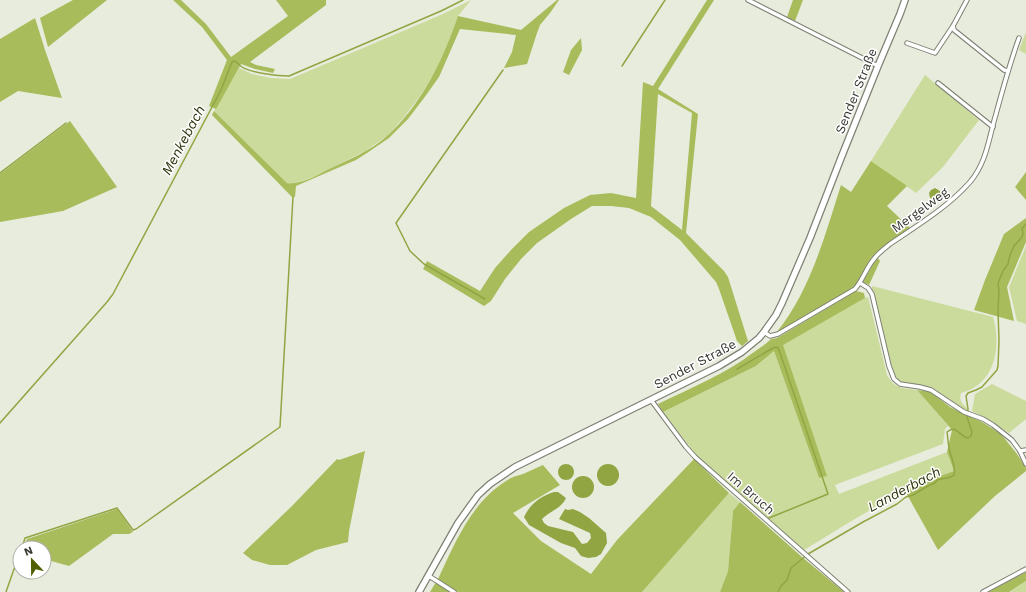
<svg xmlns="http://www.w3.org/2000/svg" width="1026" height="592" font-family="'Work Sans',sans-serif">
	<rect width="100%" height="100%" fill="#e8ecdd"/>
	<g fill="#cbdb9c">
		<path d="M471,0l-13,16 -8,24 -16,34 -14,22 -16,21 -17,19 -22,15 -50,25 -23,9 -5,-2 -73,-72 25,-43 13,6 19,4 19,1 153,-65z"/>
		<path d="M1026,32v22l-7,-4z"/>
		<path d="M925,75l54,45 -36,47 -27,26 -45,-32z"/>
		<path d="M1026,246v78l-9,-3 -8,-34z"/>
		<path d="M872,286l121,31c7,23 5,55 -18,70 -4,3 -9,4 -14,6 -2,7 0,10 6,15v3l-13,-7 -21,-16 -31,-6c-5,-2 -6,-5 -9,-10l-19,-79 -2,-3z"/>
		<path d="M868,297l19,78c8,14 15,13 30,15l31,36 -3,3 -2,15 -108,41 4,9 108,-42 7,19c-54,18 -102,50 -150,79l-107,-94 -34,-44 93,-46 18,-15 45,127 7,-2 -44,-131 83,-47z"/>
		<path d="M992,384l34,17v18l-17,14 -25,-16 -12,-6 3,-17z"/>
		<path d="M729,493l11,9 -7,9 -5,60 -8,21h-78z"/>
		<path d="M1026,581v11h-16z"/>
	</g>
	<g fill="#a8bc5b" fill-rule="evenodd">
		<path d="M73,0h34l-59,47 -8,-29z"/>
		<path d="M173,0h8l25,24 25,33 57,-41 -12,-16h50v5l-76,57 6,3 19,4 -2,4 -18,-4 -14,-5 -25,45 -7,-3 18,-46 -25,-33z"/>
		<path d="M557,0h2l-9,13 -10,12 -3,8 -10,31 -23,4 8,-16 4,-17 -56,-6 -21,48 -15,21 -16,21 -19,19 -22,15 -11,7 -60,26 -1,11h-3l-80,-82 2,-4 73,72c10,3 31,-8 40,-13 19,-9 45,-20 60,-34 35,-32 56,-76 71,-120l63,14z"/>
		<path d="M707,0h7l-56,89 40,25 -12,119 38,38 4,6 20,64 -6,5 -5,-5 -18,-52 -3,-7 -36,-42 -29,-23 -22,-9 -18,-2h-19l-21,13 -34,24 -16,16 -16,20 -14,22 -7,5 -61,-37 4,-8 53,30 15,-23 16,-18 18,-18 35,-24 26,-13 21,-2 25,5 7,-116 10,4zM658,94l34,19 -10,117 -31,-24z"/>
		<path d="M793,0h10l-8,21 -8,-4z"/>
		<path d="M35,18l10,32 17,48 -44,-7 -18,11v-63z"/>
		<path d="M581,38l1,12 -13,25 -6,-3 8,-22z"/>
		<path d="M70,121l47,66 -54,24 -63,11v-48z"/>
		<path d="M871,161l36,25 -20,20 23,22 -21,14 -17,15 -14,26 -4,5 -78,45c34,-41 49,-98 65,-148l10,7z"/>
		<path d="M1026,172v28l-11,-13z"/>
		<path d="M1026,218v24l-19,45 7,34 -40,-11 11,-30 19,-46z"/>
		<path d="M877,257l3,4 -11,24 -6,-3z"/>
		<path d="M856,291l8,2 1,5 -82,47 44,131 -8,2 -45,-127 -18,15 -93,46 -5,-8c33,-16 67,-30 96,-52 6,-4 12,-8 17,-13l6,-1z"/>
		<path d="M917,390l14,2 19,15 21,10 11,5 19,12 16,20 9,14v3l-31,25 -57,54 -33,-59 32,-14 17,-6 -7,-19 5,-22z"/>
		<path d="M365,451l-16,80 -1,11 -32,8 -29,15h-17l-18,-5 -9,-7 49,-47 45,-47 2,1z"/>
		<path d="M694,459l35,34 -87,99h-184l-20,-13c17,-36 33,-76 68,-98 5,-4 11,-5 17,-7 7,-3 13,-6 20,-9l17,20 -47,28 28,28 50,33 26,-34z"/>
		<path d="M740,502l62,55 42,35h-124l8,-21 5,-60z"/>
		<path d="M117,509l16,23 -4,2h-16l-44,32 -25,-7v-11h-21l4,-9z"/>
		<path d="M1026,572v9l-17,11h-21z"/>
		<path d="M436,582l15,10h-21z"/>
	</g>
	<g fill="#91a543">
		<path d="M935,188c4,2 8,5 10,9l-2,2 -8,3 -5,-4 -1,-5 2,-3z"/>
		<circle cx="566" cy="472" r="8"/>
		<circle cx="608" cy="475" r="11"/>
		<circle cx="583" cy="487" r="11"/>
		<path d="M554,492h4l8,6c-5,11 -16,13 -24,21l2,4 4,3 25,6 9,12 5,-1 4,-5 -1,-5 -31,-14 6,-10 3,1 5,-1 7,3 9,6 17,15 1,10 -6,11 -5,3 -8,1 -7,-2 -6,-8 -14,-5 -32,-18 -5,-8c6,-13 17,-21 30,-25z"/>
	</g>
	<g fill="none" stroke-linecap="round" stroke-linejoin="round">
		<g stroke="#91a543" stroke-width="1.5">
			<path d="M622,66l43,-66"/>
			<path d="M0,173l66,-50"/>
			<path d="M485,299l-61,-35 -14,-13 -14,-28 107,-153"/>
			<path d="M737,369l36,-21 4,-1 2,3 49,144 -59,24"/>
			<path d="M0,423l107,-121 6,-8 108,-204 11,-28 3,-1c3,2 4,4 7,6 9,6 37,9 47,9l152,-65 22,-11"/>
			<path d="M22,548l3,-10 92,-30 16,22 3,-1 144,-102 13,-230"/>
			<path d="M6,592l14,-40"/>
			<path d="M778,592l3,-6 6,-6 4,-12 17,-14 55,-32 34,-18 9,-7 7,-2 15,-9 7,-3 2,-3 14,-3 3,-2c2,-9 -2,-15 -4,-23 -2,-7 -2,-14 -3,-20 9,-8 12,4 21,6l3,-2 1,-4 -5,-15 1,-8 -2,-13 2,-3 8,-3 6,-3 15,-17 1,-4 1,-25 -1,-31 1,-19 -1,-8 5,-12 5,-7 2,-9 4,-9 8,-9 1,-3 -1,-5 4,-5"/>
		</g>
		<defs>
			<g id="minor">
				<path d="M748,0l130,66"/>
				<path d="M967,0l-14,26 1,4 50,40 4,1"/>
				<path d="M907,43l28,10 18,-27"/>
				<path d="M938,83l55,44"/>
				<path d="M860,283l8,5 4,6 17,72 5,13 6,5 20,3 11,3 33,22 19,7 10,6 19,15 8,11 6,13"/>
				<path d="M764,332l6,4 8,-2 77,-45c8,-9 11,-21 19,-30 4,-6 11,-11 16,-15 28,-19 58,-37 80,-62 17,-20 19,-45 26,-68 7,-26 14,-51 23,-76"/>
				<path d="M651,400l35,47 9,10 153,135"/>
				<path d="M1020,451l6,-1"/>
				<path d="M429,576l25,16"/>
				<path d="M983,592l43,-23"/>
			</g>
			<path id="secondary" d="M419,592l39,-69 20,-28 12,-11 25,-17 204,-101 23,-14 17,-14 5,-6 12,-17 6,-12 28,-65 31,-80 37,-92 22,-52 5,-14"/>
		</defs>
		<use href="#minor" stroke="#7d8073" stroke-width="5.5"/>
		<use href="#secondary" stroke="#7d8073" stroke-width="8"/>
		<use href="#minor" stroke="#fff" stroke-width="3.5"/>
		<use href="#secondary" stroke="#fff" stroke-width="5.5"/>
	</g>
	<g text-anchor="middle" dominant-baseline="central" stroke-width="3" stroke-linejoin="round" paint-order="stroke">
		<g font-size="13" fill="#373832" stroke="#fff">
			<text transform="translate(856 91) rotate(-68)">Sender Straße</text>
			<text transform="translate(920 210) rotate(-36)">Mergelweg</text>
			<text transform="translate(695 364) rotate(-28)">Sender Straße</text>
			<text transform="translate(751 493) rotate(41)">Im Bruch</text>
		</g>
		<g font-size="14" font-style="italic" fill="#2a3208" stroke="#fff">
			<text transform="translate(183 140) rotate(-62)">Menkebach</text>
			<text transform="translate(904 489) rotate(-28)">Landerbach</text>
		</g>
	</g>
	<g transform="translate(32 560) rotate(338)"><circle r="19" fill="#ffffff" stroke="#afafad"/>
	<path d="M0-3L7 15L0 10L-7 15Z" fill="#515f00"/>
	<text y="-6" font-size="11" font-weight="bold" text-anchor="middle" fill="#373832">N</text>
	</g>
</svg>
